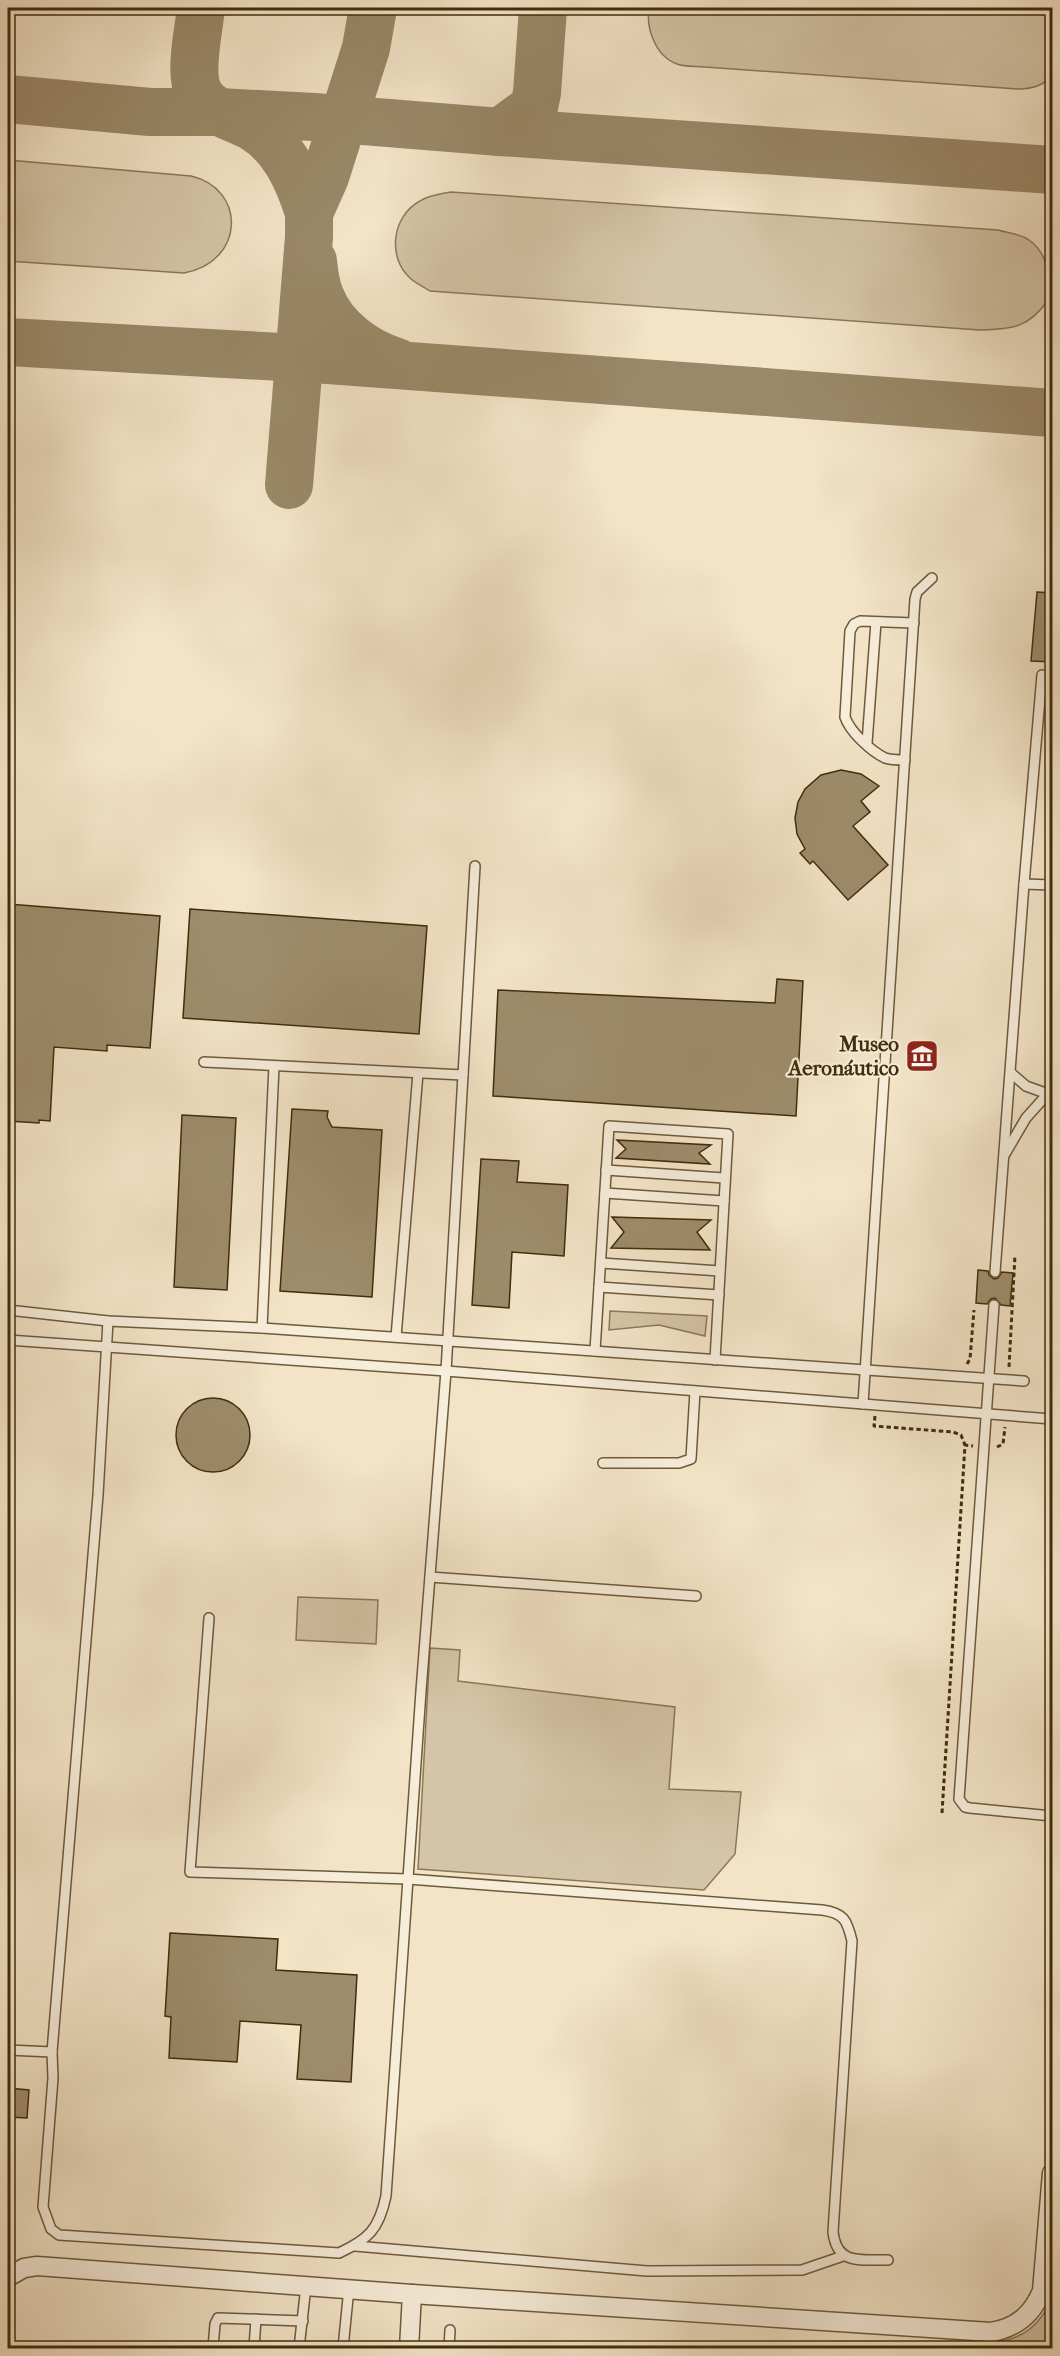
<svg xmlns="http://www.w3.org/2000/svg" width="1060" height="2356" font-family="'IM FELL French Canon',serif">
	<rect width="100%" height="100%" fill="#f3e4c8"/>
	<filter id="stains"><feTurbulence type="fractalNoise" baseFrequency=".00333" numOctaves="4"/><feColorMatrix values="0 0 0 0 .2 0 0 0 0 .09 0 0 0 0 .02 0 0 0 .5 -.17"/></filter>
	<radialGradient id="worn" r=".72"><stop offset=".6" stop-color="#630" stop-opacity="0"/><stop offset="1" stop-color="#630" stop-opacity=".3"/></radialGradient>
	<g fill="#d5c5a8" stroke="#8c7858" stroke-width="1.5">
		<path d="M649,8h403v67c-8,11 -21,14 -34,14l-313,-22c-9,-1 -20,0 -28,-3 -22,-8 -31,-36 -28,-56z"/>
		<path d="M8,160l183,16c56,13 54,86 -7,97l-176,-12z"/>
		<path d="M451,192l547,38c9,3 24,4 31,10 20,14 21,38 19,60 -19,28 -36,29 -68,30l-550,-39c-6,-4 -15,-8 -20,-13 -23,-21 -18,-62 10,-77 9,-6 21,-7 31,-9z"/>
		<path d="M610,1311l97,5 -2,20 -46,-11 -50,5z"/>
		<path d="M298,1597l80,3 -2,44 -80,-4z"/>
		<path d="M430,1648l30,2 -2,31 217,26 -6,82 72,3 -6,62 -31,36 -286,-21z"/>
		<path d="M1052,2297v51h-159l1,-6c20,0 40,1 61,1 44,1 79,1 97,-46z"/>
	</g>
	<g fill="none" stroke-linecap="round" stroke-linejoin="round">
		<g stroke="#9a8868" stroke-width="48">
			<path d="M201,8c-2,21 -12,63 -3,83 9,22 38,26 56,37 30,18 45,53 55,85l1,-21"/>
			<path d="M8,99l142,13h69l95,5 186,15 552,38"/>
			<path d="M500,132l34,-25 3,-14 6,-85"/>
			<path d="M313,261c1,12 3,26 8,37 12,31 45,55 76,64"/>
			<path d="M8,342l292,16 752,55"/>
			<path d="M289,485l20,-248v-24l16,-36 41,-129 7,-40"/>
		</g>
	</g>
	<g fill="#9e8c6c" stroke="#422c09" stroke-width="1.5">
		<path d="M1037,592l16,1v69l-22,-1z"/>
		<path d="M841,770l20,4 18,12 -18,15 9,11 -17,14 35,39 -40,35 -35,-39 -3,3 -10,-11 5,-4 -8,-15 -2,-16 3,-16 7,-13 16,-14z"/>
		<path d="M8,904l152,12 -10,132 -43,-3v6l-53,-4 -4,74 -11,-1v3l-31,-2z"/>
		<path d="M190,909l237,17 -8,108 -236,-16z"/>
		<path d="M777,979l26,2 -7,135 -303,-20 5,-106 277,13z"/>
		<path d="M292,1109l36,2 -1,6 5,10 50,3 -10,167 -92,-6z"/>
		<path d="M182,1115l54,3 -9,172 -53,-3z"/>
		<path d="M617,1140l94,5 -12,8 11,11 -94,-6 10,-9z"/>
		<path d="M481,1159l38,2 -2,21 51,3 -4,71 -52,-4 -3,56 -37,-3z"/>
		<path d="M612,1217l99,3 -14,12 13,18 -99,-2 13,-16z"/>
		<path d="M978,1270l10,1 1,4 5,4 4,-1 4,-6 11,1 -3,33 -9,-1 -6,-7 -4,1 -4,5 -11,-1z"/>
		<circle cx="213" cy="1435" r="37"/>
		<path d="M170,1933l108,6 -2,31 81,5 -6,107 -54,-3 4,-54 -61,-4 -3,41 -68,-4 2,-41 -6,-1z"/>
		<path d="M8,2088l21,2 -2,28 -19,-1z"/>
	</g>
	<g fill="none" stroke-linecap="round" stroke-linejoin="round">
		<defs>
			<g id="service">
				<path d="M867,743l9,-121"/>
				<path d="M905,760c-6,0 -14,0 -20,-2 -14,-7 -35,-26 -40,-41l5,-86 4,-7 6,-3 54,2"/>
				<path d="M1024,884l28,1"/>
				<path d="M204,1062l259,13"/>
				<path d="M1011,1073l15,13 22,8"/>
				<path d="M1005,1154l21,-36 26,-29"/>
				<path d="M606,1170l118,8"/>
				<path d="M605,1193l119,8"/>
				<path d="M601,1263l119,8"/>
				<path d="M995,1272l29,-388 18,-209"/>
				<path d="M599,1287l120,8"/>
				<path d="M994,1305l-35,494 6,8 5,1 82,8"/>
				<path d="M8,1310l100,11 154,7 762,53"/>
				<path d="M108,1321l-10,174 -46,557 1,26 -10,129 8,22 8,6 280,18c30,-14 40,-24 47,-57l35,-505 25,-320 29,-505"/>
				<path d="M262,1328l12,-262"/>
				<path d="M396,1337l22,-264"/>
				<path d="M8,1340l438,31 606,48"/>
				<path d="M595,1351l14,-225 119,8 -13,226"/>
				<path d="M863,1404l52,-805 2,-7 15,-14"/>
				<path d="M603,1463h76l12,-4 4,-68"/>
				<path d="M430,1577l266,19"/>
				<path d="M209,1618l-19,254 218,7 414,31c22,3 25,10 30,31l-19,291c4,34 28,27 55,28"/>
				<path d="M8,2050l44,2"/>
				<path d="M355,2246l292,25 155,-1 41,-14"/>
				<path d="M213,2348l2,-24 3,-6 85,3"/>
				<path d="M254,2348l2,-29"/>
				<path d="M299,2348l7,-62"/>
				<path d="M343,2348l6,-60"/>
				<path d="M449,2348l1,-18"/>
			</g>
			<g id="minor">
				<path d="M8,2277l16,-9 13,-2 375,28 579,38c25,-4 41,-17 51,-41l10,-118"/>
				<path d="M409,2348l3,-54"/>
			</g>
		</defs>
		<use href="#service" stroke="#6e5a39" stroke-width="12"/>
		<use href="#minor" stroke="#6e5a39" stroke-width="21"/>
		<g stroke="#422c09" stroke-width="3" stroke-dasharray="4.5 3" stroke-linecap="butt">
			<path d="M967,1364l3,-5 4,-49"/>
			<path d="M1009,1367l6,-112"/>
			<path d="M875,1416l-1,10 79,6 8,3 4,10"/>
			<path d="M997,1447l6,-3 2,-17"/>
			<path d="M942,1813l23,-368 8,1"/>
		</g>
		<use href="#service" stroke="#f7eddb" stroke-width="9"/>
		<use href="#minor" stroke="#f7eddb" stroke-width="18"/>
	</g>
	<defs>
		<symbol id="museum-square" viewBox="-11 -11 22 22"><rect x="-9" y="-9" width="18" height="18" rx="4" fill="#8f2418" stroke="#f7eddb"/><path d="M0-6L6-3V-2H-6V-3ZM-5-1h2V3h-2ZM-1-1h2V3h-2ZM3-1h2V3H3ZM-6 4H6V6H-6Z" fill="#fff"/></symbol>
	</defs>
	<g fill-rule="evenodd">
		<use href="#museum-square" x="903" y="1037" width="38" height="38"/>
	</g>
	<g text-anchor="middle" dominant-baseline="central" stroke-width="4.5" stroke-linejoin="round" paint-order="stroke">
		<g font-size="21" font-weight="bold" fill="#422c09" stroke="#f7eddb" text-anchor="end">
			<text x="899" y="1044">Museo<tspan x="899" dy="24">Aeronáutico</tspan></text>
		</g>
	</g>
	<rect width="1060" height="2356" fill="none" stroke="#f3e4c8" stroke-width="30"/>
	<rect x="9" y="9" width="1042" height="2338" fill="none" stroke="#422c09" stroke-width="3"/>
	<rect x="15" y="15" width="1030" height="2326" fill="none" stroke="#422c09" stroke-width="1.5"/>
	<rect width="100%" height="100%" filter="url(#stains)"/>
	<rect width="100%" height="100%" fill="url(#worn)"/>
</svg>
